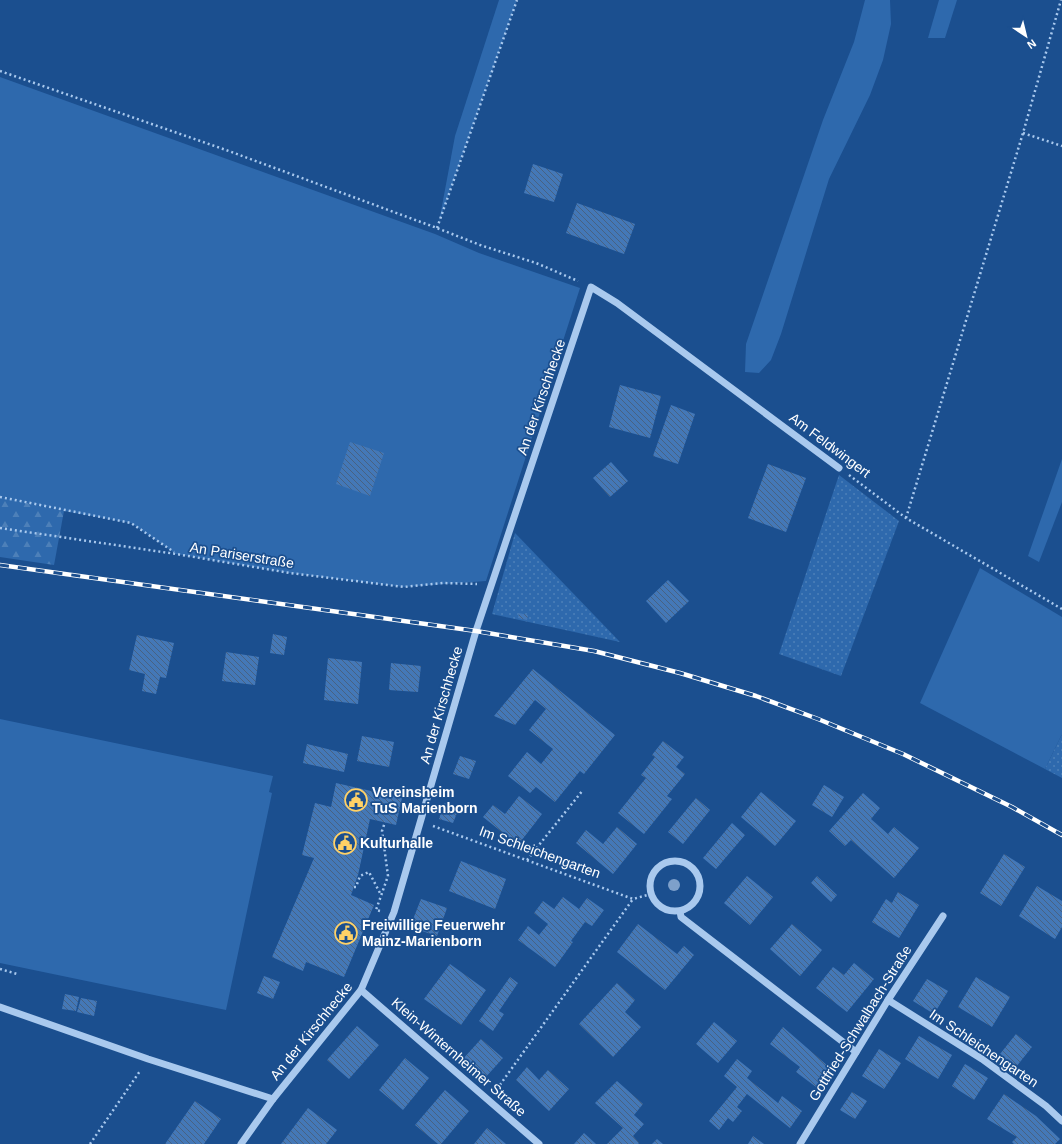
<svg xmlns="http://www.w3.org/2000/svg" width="1062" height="1144" viewBox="0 0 1062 1144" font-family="Arial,sans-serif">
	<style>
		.green { fill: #2e69ad }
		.forest { fill: url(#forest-firs) }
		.garden { fill: url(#garden-dots) }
		.building { fill: url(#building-back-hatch) }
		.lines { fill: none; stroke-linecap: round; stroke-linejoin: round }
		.path { stroke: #a9c9ee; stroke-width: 2.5; stroke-dasharray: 2 3; stroke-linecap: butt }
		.minor { stroke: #a9c9ee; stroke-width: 7 }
		.rail-casing { stroke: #fff; stroke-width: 4.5 }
		.rail { stroke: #1b4f8f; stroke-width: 3; stroke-dasharray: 9; stroke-linecap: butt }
		.tree { fill: #7ea0ca }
		.labels { text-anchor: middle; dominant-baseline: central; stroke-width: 3.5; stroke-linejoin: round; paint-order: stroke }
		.street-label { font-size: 14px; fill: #fff; stroke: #1b4f8f }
		.poi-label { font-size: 14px; font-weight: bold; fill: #fff; stroke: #1b4f8f; text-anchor: start }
	</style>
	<defs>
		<pattern id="forest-firs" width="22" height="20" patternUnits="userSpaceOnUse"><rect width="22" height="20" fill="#2e69ad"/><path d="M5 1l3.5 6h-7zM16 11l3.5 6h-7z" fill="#4d80b9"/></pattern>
		<pattern id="garden-dots" width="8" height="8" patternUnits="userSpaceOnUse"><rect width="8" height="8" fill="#2e69ad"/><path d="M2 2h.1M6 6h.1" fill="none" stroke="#4d80b9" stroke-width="1.8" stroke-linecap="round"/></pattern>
		<pattern id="building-back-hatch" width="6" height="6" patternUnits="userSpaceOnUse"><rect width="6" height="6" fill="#4478b7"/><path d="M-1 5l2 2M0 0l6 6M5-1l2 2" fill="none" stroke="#486282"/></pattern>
	</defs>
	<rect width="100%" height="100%" fill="#1b4f8f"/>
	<!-- green -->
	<g class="green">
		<path d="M499,0H517L439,222L455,136Z"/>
		<path d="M865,0H890L891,24L883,60L870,95L829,179L781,334L771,360L759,373L745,372L746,344L823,120L854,42Z"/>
		<path d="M939,0H957L945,38H928Z"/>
		<path d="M0,77L435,234L479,253L580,288L486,581L404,587L290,573L176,554L131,523L64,511L0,497Z"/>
		<path d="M1062,459V502L1039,562L1028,556Z"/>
		<path d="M980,568L1062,617V734L1045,769L920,703Z"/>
		<path d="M0,719L273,776L269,792L272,793L226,1010L0,963Z"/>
	</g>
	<!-- forest -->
	<path class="forest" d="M0,497L64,511L54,565L0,557Z"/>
	<!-- garden -->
	<g class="garden">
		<path d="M839,475L899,521L841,676L779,654Z"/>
		<path d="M515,533L620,642L492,614Z"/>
		<path d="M1062,734V778L1045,769Z"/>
	</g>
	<!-- building -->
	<g class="building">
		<path d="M533,164L563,174L554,202L524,193Z"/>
		<path d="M577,203L635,224L624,254L566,233Z"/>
		<path d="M620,385L661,396L650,438L609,427Z"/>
		<path d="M671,405L695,414L678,464L653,456Z"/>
		<path d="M350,442L384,453L370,496L336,484Z"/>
		<path d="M611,462L628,481L610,497L593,478Z"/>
		<path d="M768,464L806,478L786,532L748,518Z"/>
		<path d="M668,580L689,601L666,623L646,601Z"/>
		<path d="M519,613L528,615L527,620L518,618Z"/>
		<path d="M273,634L287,637L284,655L270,653Z"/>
		<path d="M137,635L174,643L166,678L160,677L156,694L142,691L145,674L129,670Z"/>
		<path d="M226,652L259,657L255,685L222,681Z"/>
		<path d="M328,658L362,662L358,704L324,700Z"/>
		<path d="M391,663L421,666L418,692L389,690Z"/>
		<path d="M533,669L615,735L584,774L580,771L555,802L536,787L530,793L508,776L527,752L541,764L553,749L529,730L546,709L535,700L515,725L494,716Z"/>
		<path d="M362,736L394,742L389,767L357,761Z"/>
		<path d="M663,741L684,757L676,767L685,774L667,796L672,799L644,834L618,813L646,778L641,775L655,757L652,755Z"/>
		<path d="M307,744L348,754L344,772L303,763Z"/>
		<path d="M460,756L476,761L469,779L453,774Z"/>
		<path d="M336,783L402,798L396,825L370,819L358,875L351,895L374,905L344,977L306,962L303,971L272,957L314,858L302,855L315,803L331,807Z"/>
		<path d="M824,785L844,797L832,817L812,805Z"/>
		<path d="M761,792L796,821L775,846L741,817Z"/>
		<path d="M863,793L880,808L871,819L888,834L894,827L919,848L894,878L851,840L845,846L829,831Z"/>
		<path d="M519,796L542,814L518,845L483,817L493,805L505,814Z"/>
		<path d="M696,798L710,810L683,844L668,832Z"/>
		<path d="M444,803L459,808L453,823L439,819Z"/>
		<path d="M732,823L745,835L716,869L703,858Z"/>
		<path d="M617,827L637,844L613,874L576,843L586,830L603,844Z"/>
		<path d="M1004,854L1025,867L1001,906L980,893Z"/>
		<path d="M461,861L506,879L495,909L449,891Z"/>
		<path d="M747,876L773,897L750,925L724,903Z"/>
		<path d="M817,876L837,895L831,902L811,883Z"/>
		<path d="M1037,886L1062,901V927L1055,939L1019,916Z"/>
		<path d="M898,892L919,905L899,938L872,922L886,899L892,903Z"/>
		<path d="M563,897L579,909L587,898L604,910L592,926L585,922L571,941L573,942L555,967L518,940L528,926L539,935L548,924L534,913L543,901L554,909Z"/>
		<path d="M421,899L447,908L437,936L410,927Z"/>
		<path d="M638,924L677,954L684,946L694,955L665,990L617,952Z"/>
		<path d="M792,924L822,950L800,976L770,949Z"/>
		<path d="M854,963L874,979L847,1012L816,988L833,967L844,975Z"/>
		<path d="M450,964L486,990L461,1025L424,999Z"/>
		<path d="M264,976L280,982L273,999L257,993Z"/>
		<path d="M510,977L518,983L499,1011L504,1014L493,1031L479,1021Z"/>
		<path d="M976,977L1010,997L992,1027L958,1007Z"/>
		<path d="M927,979L948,991L934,1014L913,1001Z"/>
		<path d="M617,983L635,1000L625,1012L641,1027L613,1057L579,1024Z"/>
		<path d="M65,994L79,997L76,1011L62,1009Z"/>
		<path d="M81,998L97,1001L94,1016L77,1012Z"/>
		<path d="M714,1022L737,1041L718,1063L696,1044Z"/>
		<path d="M357,1026L379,1045L349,1079L327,1060Z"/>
		<path d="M783,1027L829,1067L816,1087L796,1072L800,1067L770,1044Z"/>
		<path d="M1016,1034L1032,1047L1016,1067L1000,1054Z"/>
		<path d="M919,1036L952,1055L938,1079L905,1059Z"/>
		<path d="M481,1039L503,1058L484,1079L462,1060Z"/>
		<path d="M879,1049L901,1063L884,1089L862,1076Z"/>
		<path d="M405,1058L429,1078L403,1110L379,1090Z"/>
		<path d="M737,1059L752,1071L747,1078L778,1103L782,1096L802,1111L790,1128L747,1094L737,1107L742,1111L733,1122L728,1118L719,1130L709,1121L737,1087L724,1076Z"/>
		<path d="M965,1064L988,1078L974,1100L952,1086Z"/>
		<path d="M527,1067L539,1080L548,1070L569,1089L549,1111L516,1080Z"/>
		<path d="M617,1081L643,1104L634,1115L644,1124L633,1136L639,1143L638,1144H607L623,1128L595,1103Z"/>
		<path d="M445,1090L469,1111L441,1144H438L415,1125Z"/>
		<path d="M852,1092L867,1101L855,1119L840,1110Z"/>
		<path d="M1004,1094L1036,1116L1060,1139L1055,1144H1014L1012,1142L1017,1137L987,1119Z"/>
		<path d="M195,1101L221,1119L206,1141L204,1144H165Z"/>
		<path d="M308,1108L337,1130L326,1144H281Z"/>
		<path d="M487,1128L506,1144H474Z"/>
		<path d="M584,1133L596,1144H574Z"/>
		<path d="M753,1136L764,1144H748Z"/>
		<path d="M657,1139L663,1144H652Z"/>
	</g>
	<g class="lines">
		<!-- path -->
		<g class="path">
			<path d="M0,71L226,150L437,228L480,245L536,263L578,281"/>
			<path d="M1023,133L1062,146"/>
			<path d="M437,228L517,0"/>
			<path d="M849,475L906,518L1062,609"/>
			<path d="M0,497L131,523L174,552"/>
			<path d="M906,518L1023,133L1061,0"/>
			<path d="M0,528L176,554L290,573L404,587L443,583L477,584"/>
			<path d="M433,826L633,899L651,894"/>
			<path d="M527,860L583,790"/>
			<path d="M354,887H356L360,876L369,872L381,895"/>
			<path d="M380,911L376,910L388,876L382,831L385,822"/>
			<path d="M0,969L17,974"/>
			<path d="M497,1089L633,899"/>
			<path d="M90,1144L140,1071"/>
		</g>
		<!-- minor -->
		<g class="minor">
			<circle cx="675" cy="886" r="25"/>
			<path d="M680,911L681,917L856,1052"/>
			<path d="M361,990L539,1144"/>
			<path d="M888,1000L982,1059L1046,1106L1062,1121"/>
			<path d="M0,1007L148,1059L273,1099"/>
			<path d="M241,1144L273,1099L361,990L394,912L476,631L591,287L617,303L839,468"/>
			<path d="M800,1144L888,1000L943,916"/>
		</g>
		<!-- rail casing -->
		<g class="rail-casing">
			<path id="rail" d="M0,565L476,631L594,651L680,673L756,696L818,719L903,754L1012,807L1062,835"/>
		</g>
		<!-- rail -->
		<use href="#rail" class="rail"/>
	</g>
	<!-- trees -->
	<circle class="tree" cx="674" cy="885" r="6"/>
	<!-- icons -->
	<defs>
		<g id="civic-ring" transform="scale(1.15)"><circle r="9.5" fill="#1b4f8f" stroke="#ffd166" stroke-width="1.5"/><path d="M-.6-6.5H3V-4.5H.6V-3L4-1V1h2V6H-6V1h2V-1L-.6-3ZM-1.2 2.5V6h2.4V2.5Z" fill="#ffd166"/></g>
	</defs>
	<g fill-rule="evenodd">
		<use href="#civic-ring" x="356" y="800"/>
		<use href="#civic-ring" x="345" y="843"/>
		<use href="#civic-ring" x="346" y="933"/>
	</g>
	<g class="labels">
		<!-- street labels -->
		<g class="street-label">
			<text transform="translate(541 397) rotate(-71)">An der Kirschhecke</text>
			<text transform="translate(830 445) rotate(37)">Am Feldwingert</text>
			<text transform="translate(242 555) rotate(9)">An Pariserstraße</text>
			<text transform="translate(441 705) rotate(-74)">An der Kirschhecke</text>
			<text transform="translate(540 852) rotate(20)">Im Schleichengarten</text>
			<text transform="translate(860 1023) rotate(-58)">Gottfried-Schwalbach-Straße</text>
			<text transform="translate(311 1031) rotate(-51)">An der Kirschhecke</text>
			<text transform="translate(984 1048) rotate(34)">Im Schleichengarten</text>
			<text transform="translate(459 1057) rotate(41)">Klein-Winternheimer Straße</text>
		</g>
		<!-- poi labels -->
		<g class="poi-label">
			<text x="372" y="792">Vereinsheim<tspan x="372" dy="16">TuS Marienborn</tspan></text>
			<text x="360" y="843">Kulturhalle</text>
			<text x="362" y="925">Freiwillige Feuerwehr<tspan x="362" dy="16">Mainz-Marienborn</tspan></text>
		</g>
	</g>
	<!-- north arrow -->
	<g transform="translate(1026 36) rotate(145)" stroke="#1b4f8f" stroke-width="3" paint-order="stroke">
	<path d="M0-3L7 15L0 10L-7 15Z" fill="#ffffff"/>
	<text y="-6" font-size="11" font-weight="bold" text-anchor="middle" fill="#ffffff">N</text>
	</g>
</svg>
